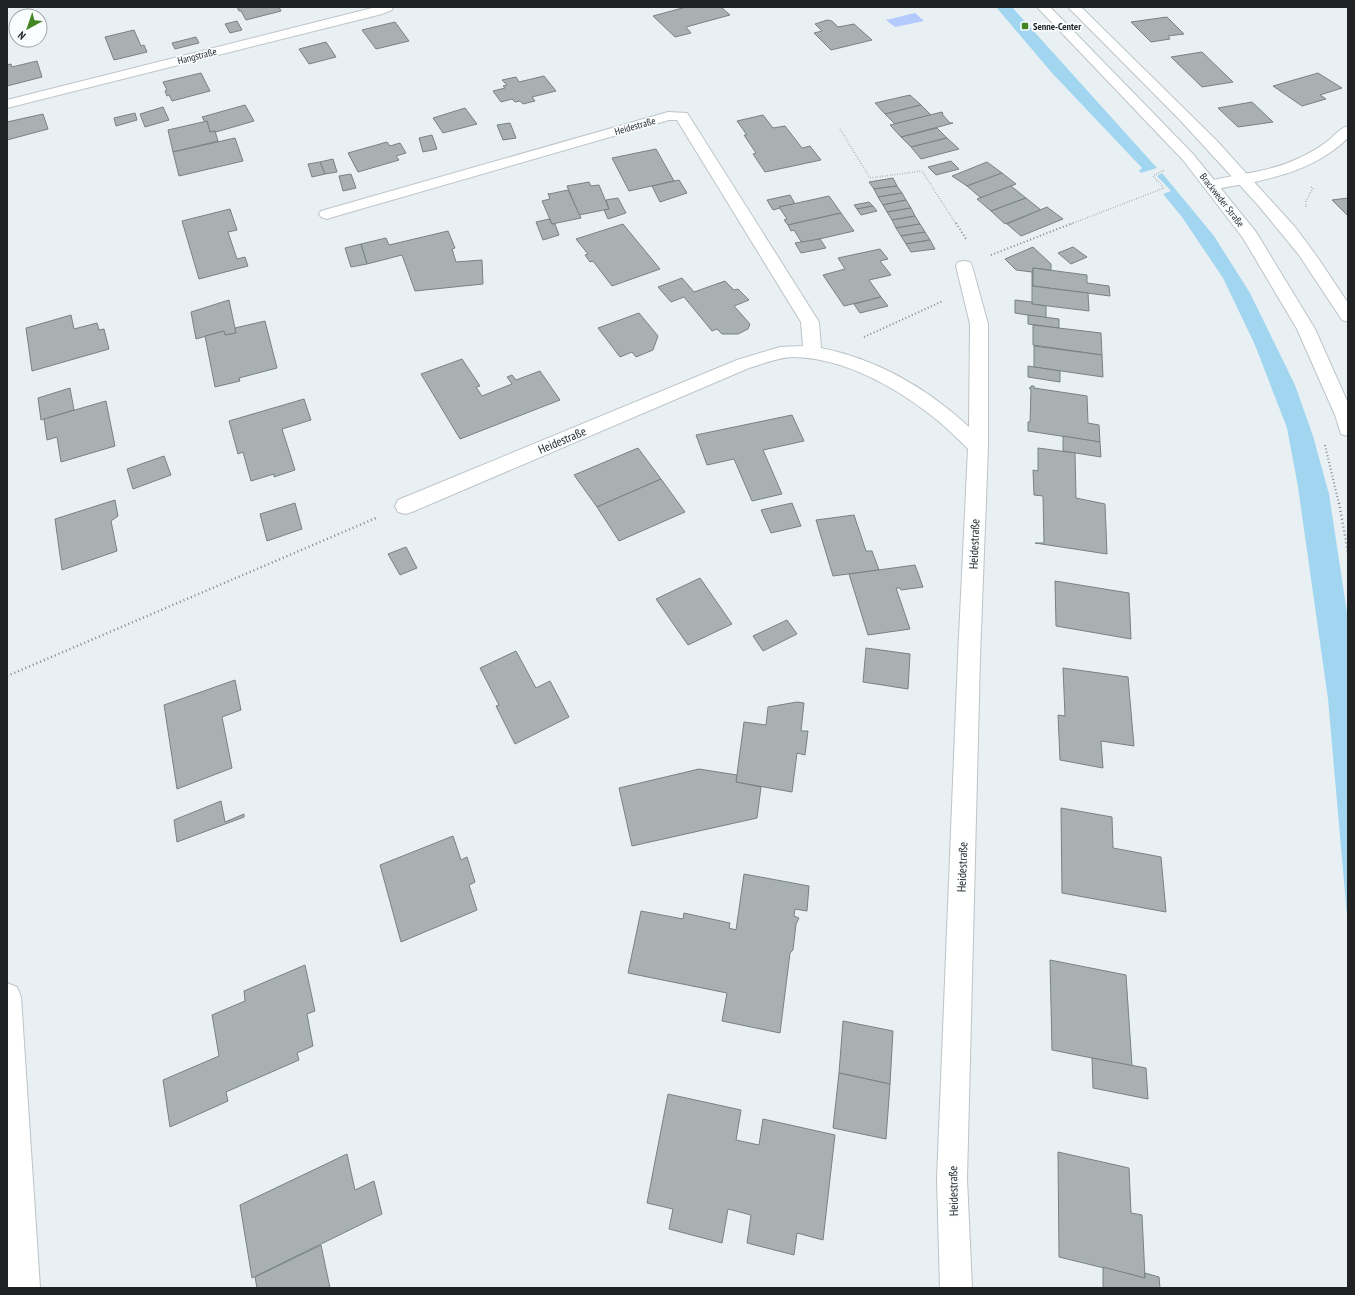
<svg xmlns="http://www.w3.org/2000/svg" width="1355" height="1295" viewBox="0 0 1355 1295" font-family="'PT Sans Narrow',sans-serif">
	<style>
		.green { fill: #a2d6f0 }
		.water { fill: #b4c9fe }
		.building { fill: #a8b0b2; stroke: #798183 }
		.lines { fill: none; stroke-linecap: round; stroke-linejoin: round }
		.minor-casing { stroke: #bdc4c8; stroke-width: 2 }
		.major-casing { stroke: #bdc4c8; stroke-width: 2 }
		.path-far2 { stroke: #818689; stroke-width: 1.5; stroke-dasharray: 0.5 2; stroke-linecap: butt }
		.path-far1 { stroke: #818689; stroke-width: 2; stroke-dasharray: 1 2.5; stroke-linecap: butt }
		.path { stroke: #818689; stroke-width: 2.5; stroke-dasharray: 1 3; stroke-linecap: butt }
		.minor { fill: #fff; fill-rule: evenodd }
		.major { fill: #fff; fill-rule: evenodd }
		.poi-dot { fill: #438425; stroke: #fafdfe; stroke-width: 1.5 }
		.labels { text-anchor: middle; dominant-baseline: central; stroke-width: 3.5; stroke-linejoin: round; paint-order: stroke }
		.far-poi-label { font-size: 10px; font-weight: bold; fill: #1f2123; stroke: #fafdfe; text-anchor: start }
		.far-street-label { font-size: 10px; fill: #1f2123; stroke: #fafdfe }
		.street-label { font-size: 12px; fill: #1f2123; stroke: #fafdfe }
	</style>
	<rect width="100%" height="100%" fill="#e9f0f4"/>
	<!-- green -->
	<g class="green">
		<path d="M996,7H1012L1157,168L1141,173L1139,171L1142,168L1052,73Z"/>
		<path d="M1162,173L1214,236L1250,293L1295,385L1313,436L1329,494L1348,619V927L1328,699L1298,487L1287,428L1255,345L1223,278L1182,217L1163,194L1171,191L1157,176Z"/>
	</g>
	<!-- water -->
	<path class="water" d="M915,13L924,21L895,27L886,20Z"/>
	<!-- building -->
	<g class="building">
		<path d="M237,7H279L281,11L246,20L241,11H239Z"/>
		<path d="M686,7H721L730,15L686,27L691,33L675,37L653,16Z"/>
		<path d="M1167,17L1184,34L1168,36L1170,39L1151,42L1131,22Z"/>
		<path d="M827,20L832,21L838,27L854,24L872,40L831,50L814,33L822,31L815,24Z"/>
		<path d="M237,21L242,30L230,33L225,24Z"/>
		<path d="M395,22L409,41L376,49L362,30Z"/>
		<path d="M134,30L141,46L144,45L147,52L114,60L105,37Z"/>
		<path d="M196,37L199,43L175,49L172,43Z"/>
		<path d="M326,42L336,57L309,64L299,49Z"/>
		<path d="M1202,52L1233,82L1202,87L1171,57Z"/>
		<path d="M37,61L42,77L7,86V65L11,64L12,67Z"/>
		<path d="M201,73L210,91L172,101L169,95L167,96L165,91L167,90L163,82Z"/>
		<path d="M1318,73L1342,88L1320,95L1326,99L1302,106L1273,86Z"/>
		<path d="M544,76L556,91L532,97L535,101L523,104L520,101L515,102L512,99L501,102L493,91L505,88L503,86L507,85L502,80L516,77L519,82Z"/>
		<path d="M910,95L921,105L885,114L875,103Z"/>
		<path d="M1252,102L1273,122L1238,127L1218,108Z"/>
		<path d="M245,105L254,121L216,132L215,131L210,132L207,121L205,122L202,117Z"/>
		<path d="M921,105L931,115L895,124L885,114Z"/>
		<path d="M163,107L169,120L145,127L140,114Z"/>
		<path d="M465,108L477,124L443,133L433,118Z"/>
		<path d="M942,112L943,114H942L950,123H953L901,137L890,125Z"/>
		<path d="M135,113L137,120L116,126L114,118Z"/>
		<path d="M43,114L48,129L7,140V122Z"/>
		<path d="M763,115L773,128L785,126L802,148L810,146L821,160L765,172L753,154L756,153L744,135H747L737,121Z"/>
		<path d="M207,121L210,132L215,131L218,141L173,152L168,130Z"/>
		<path d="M510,123L516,138L503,140L497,125Z"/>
		<path d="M937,128L947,138L911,147L901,137Z"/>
		<path d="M432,135L437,149L423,152L419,138Z"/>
		<path d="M235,138L243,161L179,176L173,152Z"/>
		<path d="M947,138L959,149L921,159L911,147Z"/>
		<path d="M387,142L390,146L400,143L406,153L396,156L399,160L358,172L348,153Z"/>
		<path d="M656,149L674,181L629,191L612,158Z"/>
		<path d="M333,159L337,172L325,174L320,162Z"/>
		<path d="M951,161L959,169L936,175L928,167Z"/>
		<path d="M320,162L325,174L312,177L308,164Z"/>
		<path d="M987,162L1002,173L967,186L952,176Z"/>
		<path d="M1002,173L1016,184L981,198L967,186Z"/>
		<path d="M351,174L356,188L343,191L339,176Z"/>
		<path d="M893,178L897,186L874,189L869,182Z"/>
		<path d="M679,180L687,193L660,202L652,186Z"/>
		<path d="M589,182L591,186L599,185L609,209L579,215L567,186Z"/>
		<path d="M897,186L902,193L878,197L874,189Z"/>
		<path d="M1011,186L1026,198L991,211L977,199Z"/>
		<path d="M568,190L581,218L552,224L542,201L550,199L548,193L549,194Z"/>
		<path d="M902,193L906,200L883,205L878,197Z"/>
		<path d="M790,195L795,204L779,207L780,208L773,210L767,200Z"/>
		<path d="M829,196L841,213L788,225L784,220L787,219L779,207Z"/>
		<path d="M618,198L626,213L608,219L604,210L609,209L606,200Z"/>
		<path d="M1026,198L1041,210L1005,224L991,211Z"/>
		<path d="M1348,198V216L1332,200Z"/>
		<path d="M906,200L911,208L887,212L883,205Z"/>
		<path d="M869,202L873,206L857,209L854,205Z"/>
		<path d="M873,206L877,211L861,215L857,209Z"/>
		<path d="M1047,207L1063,219L1021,236L1007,224Z"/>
		<path d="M911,208L915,216L892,220L887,212Z"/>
		<path d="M230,209L237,230L228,232L237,259L245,257L248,266L199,279L182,221Z"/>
		<path d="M841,213L854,231L802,243L794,230L791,231L788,225Z"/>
		<path d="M915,216L920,224L896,228L892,220Z"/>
		<path d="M549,219L552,224H555L559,235L543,240L536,222Z"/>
		<path d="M623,224L660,269L612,286L593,261L590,262L585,255L588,254L576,239Z"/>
		<path d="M920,224L925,232L901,236L896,228Z"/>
		<path d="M448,231L455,248L452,249L456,262L482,260L483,284L415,291L402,255L367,264L361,244L386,238L389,245Z"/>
		<path d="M925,232L930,240L906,244L901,236Z"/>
		<path d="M820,239L826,248L801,253L795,243Z"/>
		<path d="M930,240L935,249L911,252L906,244Z"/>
		<path d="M361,244L367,264L351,267L345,248Z"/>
		<path d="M1033,247L1051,264V270L1033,268V286H1032V272L1016,270L1005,259Z"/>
		<path d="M1073,247L1087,257L1071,264L1058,253Z"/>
		<path d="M880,249L888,259L880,261L891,275L869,280L881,297L844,306L823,275L845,269L838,258Z"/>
		<path d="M1033,268L1087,275V283L1109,286L1110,296L1033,286Z"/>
		<path d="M682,278L694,292L725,281L734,290L738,289L749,300L734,306L750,324L748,329L738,334H722L717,329L712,331L684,297L671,302L658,287Z"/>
		<path d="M1032,286L1088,293L1089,311L1032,304Z"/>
		<path d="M881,297L888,306L860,313L854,304Z"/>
		<path d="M229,300L236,333L225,335L224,331L196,339L191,312Z"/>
		<path d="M1015,300L1032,302V304L1046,306V318L1015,313Z"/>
		<path d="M639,313L658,336L653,350L636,357L632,352L620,357L598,328Z"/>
		<path d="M71,315L74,329L97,323L99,330L104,329L109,349L32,371L26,328Z"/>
		<path d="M1028,315L1059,319V328L1028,324Z"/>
		<path d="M265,321L277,368L239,378L240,381L215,387L205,336L224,331L225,335L236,333L235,328Z"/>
		<path d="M1033,325L1101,333L1102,355L1033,345Z"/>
		<path d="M1034,346L1102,355L1103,377L1034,367Z"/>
		<path d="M462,359L480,386L476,387L482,396L512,384L507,377L512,375L516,380L540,371L560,400L460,439L421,374Z"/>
		<path d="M1028,366L1060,371V382L1028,377Z"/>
		<path d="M1031,386H1034V388L1087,396L1088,423L1099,425L1100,442L1028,431V422H1030L1031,390L1029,388H1031Z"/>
		<path d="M70,388L74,410L41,420L38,398Z"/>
		<path d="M304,399L311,420L282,429L295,470L274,477V474L251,481L243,452L238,454L229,421Z"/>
		<path d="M106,401L115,446L61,462L57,437L47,440L44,419Z"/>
		<path d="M792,415L804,441L763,450L782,494L752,501L734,459L707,465L696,435Z"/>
		<path d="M1063,436L1100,442L1101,457L1063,451Z"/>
		<path d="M638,448L661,479L597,507L574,475Z"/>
		<path d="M1038,448L1075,453L1076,498L1105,504L1107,554L1035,543H1044L1043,496L1034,495L1033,470L1038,471Z"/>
		<path d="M164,456L171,475L133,489L127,469Z"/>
		<path d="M661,479L685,512L619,541L597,507Z"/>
		<path d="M115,500L118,516L111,521L117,551L62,570L55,519Z"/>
		<path d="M295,503L302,529L267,541L260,514Z"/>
		<path d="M792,503L801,526L771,533L761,510Z"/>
		<path d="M854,515L866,551H872L879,570L833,576L816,520Z"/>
		<path d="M406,547L417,568L400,575L388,554Z"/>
		<path d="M915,565L923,587L901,590L900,588H896L910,629L868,635L849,574Z"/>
		<path d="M700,578L732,624L688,645L656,599Z"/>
		<path d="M1055,581L1129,593L1131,639L1056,626Z"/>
		<path d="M787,620L797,634L763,651L753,636Z"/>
		<path d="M866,648L910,654L908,689L863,682Z"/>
		<path d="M516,651L536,688L550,681L569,717L515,744L496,706L499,705L480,668Z"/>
		<path d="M1063,668L1128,677L1134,746L1101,741L1103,768L1060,760L1058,715L1065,716Z"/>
		<path d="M235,680L241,710L222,717L232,768L177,789L164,705Z"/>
		<path d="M797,702L804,703L801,731H808L805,755L797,753L792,792L736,782L744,722L766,725L768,707Z"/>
		<path d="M699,769L737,775L736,782L761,787L757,818L632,846L619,788Z"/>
		<path d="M221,801L225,822L244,814V817L177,842L174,820Z"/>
		<path d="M1061,808L1112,817L1113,848L1161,857L1166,912L1062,893Z"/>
		<path d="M453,836L461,860L467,857L475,882L469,885L477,910L401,942L380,865Z"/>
		<path d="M744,874L809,886L807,911L795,909L794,916L799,918L796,924L793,950L790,953L780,1033L722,1021L727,993L628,973L641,911L683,919L684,913L730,923L729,928L736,930Z"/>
		<path d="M1050,960L1126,975L1132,1066L1052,1050Z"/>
		<path d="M305,965L315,1011L307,1014L313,1046L297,1053L299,1060L226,1092L228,1101L170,1127L163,1080L219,1056L212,1015L245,1001L244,991Z"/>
		<path d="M843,1021L893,1031L890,1084L839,1073Z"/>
		<path d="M1092,1058L1146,1068L1148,1099L1093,1088Z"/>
		<path d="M839,1073L890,1084L886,1139L833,1128Z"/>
		<path d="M668,1094L741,1110L736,1140L759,1145L763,1119L835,1135L823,1240L797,1233L794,1255L747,1243L751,1215L728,1209L722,1243L669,1229L673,1209L647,1203Z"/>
		<path d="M1058,1152L1129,1168L1131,1213L1142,1215L1145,1278L1059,1257Z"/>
		<path d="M347,1154L355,1190L374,1181L382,1214L252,1278L240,1205Z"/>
		<path d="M321,1245L330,1288H257L255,1277Z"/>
		<path d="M1103,1267L1145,1278V1273L1159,1277L1160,1288H1103Z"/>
	</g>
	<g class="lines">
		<!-- minor casing -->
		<g class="minor-casing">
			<g id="minor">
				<path d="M376,7H393L392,10L382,14L7,108V100Z"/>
				<path d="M668,112L687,113L689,116L819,322L821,348C876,359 927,388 969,427L970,324L956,266L958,262L964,261L970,262L972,266L988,324V447L980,657L967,1179L972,1288H940L937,1179L958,657L968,449C957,438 945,426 932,416C894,386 843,358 794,357C779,357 763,364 749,368L412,512L405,514L398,512L395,506L398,500L737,360L780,347L803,346L801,322L677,120H669L333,217L327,219L321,217L319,214L321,211Z"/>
				<path d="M1348,126V138C1311,174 1259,182 1210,190L1205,188L1202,185L1205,182C1236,174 1267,173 1297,159C1308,154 1319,148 1329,140C1335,135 1340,128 1348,126Z"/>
				<path d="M7,983L17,987L21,997L40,1288H8L7,1261Z"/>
			</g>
		</g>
		<!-- major casing -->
		<g class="major-casing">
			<g id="major">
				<path d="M1037,7H1050L1193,154L1256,232L1315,329L1348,403V436L1341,434L1335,415L1297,329L1243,238L1183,160Z"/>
				<path d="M1068,7H1081L1217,141L1295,227L1318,258L1348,303V322L1342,320L1299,255L1258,205L1179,119Z"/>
			</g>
		</g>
		<!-- path-far2 -->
		<g class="path-far2">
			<path d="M840,129L870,178L922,171L956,224"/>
			<path d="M1306,207V201L1313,188L1311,187"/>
			<path d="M1071,224L1164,188L1153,176L1164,170"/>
		</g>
		<!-- path-far1 -->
		<g class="path-far1">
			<path d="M956,223L966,239"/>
			<path d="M991,255L1073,223"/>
			<path d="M864,337L943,301"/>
			<path d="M1325,445L1339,504"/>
		</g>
		<!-- path -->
		<g class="path">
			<path d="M1339,503L1348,552"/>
			<path d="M7,676L376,518"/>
		</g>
		<!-- minor -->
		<use href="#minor" class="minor"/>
		<!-- major -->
		<use href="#major" class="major"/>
	</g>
	<!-- markers -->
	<rect class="poi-dot" x="1021" y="22" width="8" height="8" rx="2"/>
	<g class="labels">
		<!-- far-poi labels -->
		<g class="far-poi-label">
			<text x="1033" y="26">Senne-Center</text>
		</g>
		<!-- far-street labels -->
		<g class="far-street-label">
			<text transform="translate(197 56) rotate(-14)">Hangstraße</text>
			<text transform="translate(635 126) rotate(-16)">Heidestraße</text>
			<text transform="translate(1222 200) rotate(52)">Brackweder Straße</text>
		</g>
		<!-- street labels -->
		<g class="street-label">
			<text transform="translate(562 440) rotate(-23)">Heidestraße</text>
			<text transform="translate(974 544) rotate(-88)">Heidestraße</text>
			<text transform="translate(962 867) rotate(-88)">Heidestraße</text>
			<text transform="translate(953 1191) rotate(-91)">Heidestraße</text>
		</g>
	</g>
	<!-- border -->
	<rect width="1355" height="1295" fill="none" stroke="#1f2123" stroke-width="16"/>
	<!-- north arrow -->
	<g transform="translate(28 28) rotate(220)"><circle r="19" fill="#fafdfe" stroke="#a2a5a6"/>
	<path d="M0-3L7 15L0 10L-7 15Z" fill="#438425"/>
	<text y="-6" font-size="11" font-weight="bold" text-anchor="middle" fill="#1f2123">N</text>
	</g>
</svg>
